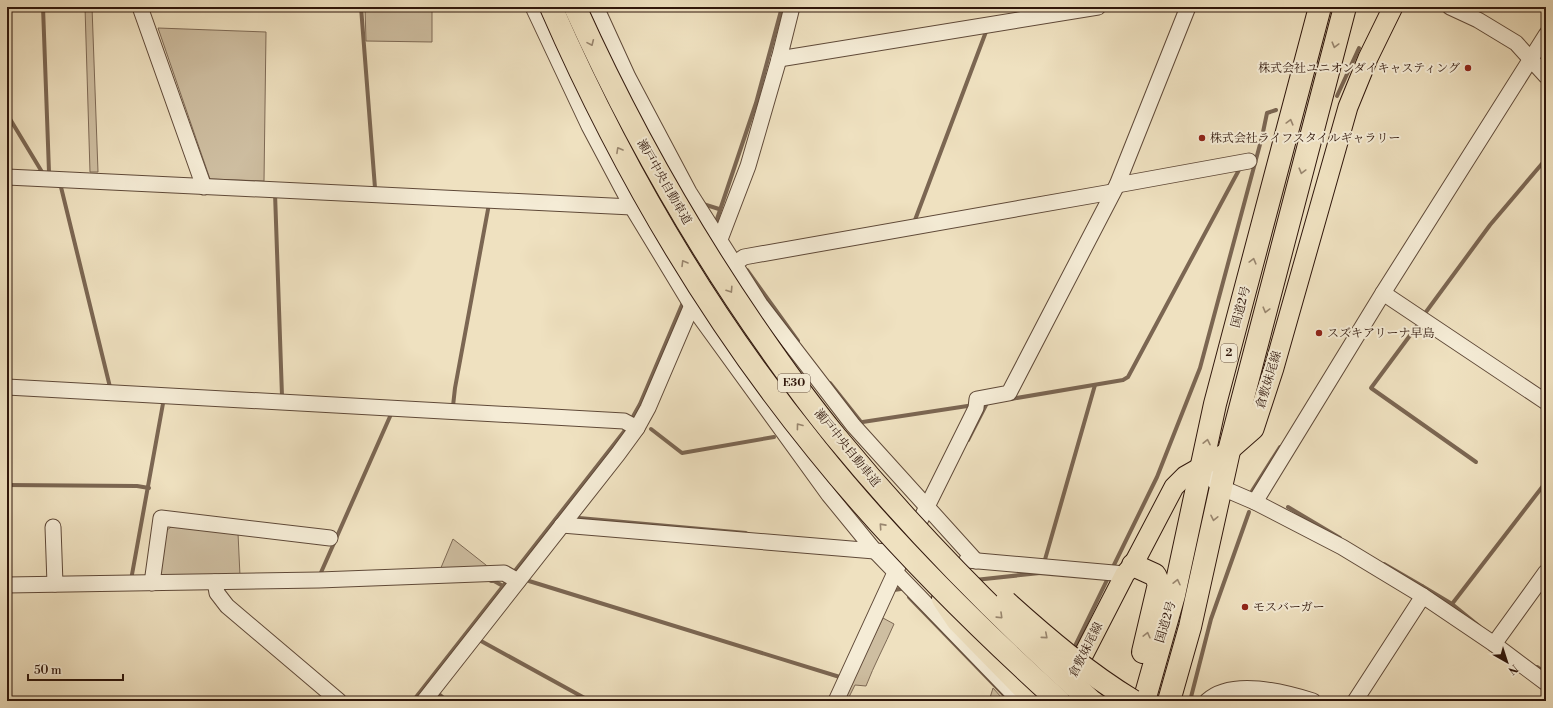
<svg xmlns="http://www.w3.org/2000/svg" width="1553" height="708" viewBox="0 0 1553 708" font-family="'Libre Bodoni','Noto Serif JP',serif">
	<style>
		.green { fill: #cebea1; stroke: #7e6a56 }
		.lines { fill: none; stroke-linecap: round; stroke-linejoin: round }
		.stream { stroke: #7b6652; stroke-width: 4 }
		.minor-casing { stroke: #5f4938; stroke-width: 17 }
		.major-casing { stroke: #2f160b; stroke-width: 21 }
		.highway-casing { stroke: #2f160b; stroke-width: 24 }
		.minor { stroke: #f5ecd6; stroke-width: 15 }
		.major { stroke: #efe1c0; stroke-width: 19 }
		.highway { stroke: #efe1c0; stroke-width: 22 }
		.highway-bridge-casing { stroke: #2f160b; stroke-width: 24; stroke-linecap: butt }
		.highway-bridge { stroke: #efe1c0; stroke-width: 22 }
		.oneway { stroke: #99866f }
		.poi-dot { fill: #8f2418; stroke: #f5ecd6; stroke-width: 1.5 }
		.labels { text-anchor: middle; dominant-baseline: central; stroke-width: 4; stroke-linejoin: round; paint-order: stroke }
		.shield { fill: #f5ecd6; stroke: #6a5648; stroke-width: 1 }
		.shield-label { font-size: 11px; font-weight: bold; fill: #2f160b }
		.poi-label { font-size: 12px; fill: #2f160b; stroke: #f5ecd6; text-anchor: start }
		.street-label { font-size: 12px; fill: #2f160b; stroke: #f5ecd6 }
	</style>
	<rect width="100%" height="100%" fill="#efe1c0"/>
	<filter id="stains"><feTurbulence type="fractalNoise" baseFrequency=".005" numOctaves="4"/><feColorMatrix values="0 0 0 0 .2 0 0 0 0 .09 0 0 0 0 .02 0 0 0 .5 -.17"/></filter>
	<radialGradient id="worn" r=".72"><stop offset=".6" stop-color="#630" stop-opacity="0"/><stop offset="1" stop-color="#630" stop-opacity=".3"/></radialGradient>
	<!-- green -->
	<g class="green">
		<path d="M85,7H92L98,172H90Z"/>
		<path d="M365,7H432V42L366,41Z"/>
		<path d="M158,28L266,32L264,181L210,179Z"/>
		<path d="M174,525L238,533L240,576L163,577L159,572L167,530Z"/>
		<path d="M453,539L491,569L440,570Z"/>
		<path d="M883,618L894,624C885,645 874,665 866,686L855,685L847,701L845,696Z"/>
		<path d="M993,688L1002,698L1001,701H989Z"/>
	</g>
	<g class="lines">
		<!-- stream -->
		<g class="stream">
			<path d="M43,7L49,172"/>
			<path d="M361,7L375,188"/>
			<path d="M1541,31L1546,23"/>
			<path d="M1337,96L1359,48"/>
			<path d="M7,114L42,172"/>
			<path d="M60,183L110,387"/>
			<path d="M275,193L282,396"/>
			<path d="M703,204L719,209"/>
			<path d="M915,220L987,29"/>
			<path d="M715,225L756,103L782,7"/>
			<path d="M747,270L798,341"/>
			<path d="M1423,316L1490,225L1546,159"/>
			<path d="M1420,322L1371,388L1476,462"/>
			<path d="M830,383L861,422"/>
			<path d="M1011,399L1123,380L1128,377L1240,168"/>
			<path d="M453,406L455,388L489,204"/>
			<path d="M856,423L974,405"/>
			<path d="M651,429L682,453L774,437"/>
			<path d="M968,440L987,403"/>
			<path d="M7,485L137,486L149,488"/>
			<path d="M1252,491L1280,447"/>
			<path d="M1288,507L1340,538"/>
			<path d="M579,518L746,533"/>
			<path d="M1044,563L1095,385"/>
			<path d="M1384,564L1422,586L1421,587"/>
			<path d="M1112,569L1157,477L1200,368L1262,137L1267,113L1276,110"/>
			<path d="M319,577L392,412"/>
			<path d="M131,580L164,398"/>
			<path d="M975,580L1040,573"/>
			<path d="M491,581H494L503,586"/>
			<path d="M529,581L843,678"/>
			<path d="M1422,586L1452,604L1546,482"/>
			<path d="M894,590L907,588"/>
			<path d="M909,597L1006,697"/>
			<path d="M1452,604L1479,626"/>
			<path d="M481,641L590,701"/>
			<path d="M1073,650L1107,580"/>
			<path d="M1537,667L1546,673"/>
			<path d="M440,695L447,701"/>
			<path d="M413,701L626,429L640,404L684,300"/>
			<path d="M1190,701L1211,619L1249,512"/>
		</g>
		<!-- minor casing -->
		<g class="minor-casing">
			<g id="minor">
				<path d="M140,7L204,187"/>
				<path d="M533,7L589,126L632,207L692,306L829,495L874,550L1020,701"/>
				<path d="M596,7L628,77L689,192L760,304L853,425L976,561"/>
				<path d="M1450,7L1478,20L1516,43L1546,76"/>
				<path d="M779,59L1098,7"/>
				<path d="M7,177L632,207"/>
				<path d="M1117,185L1249,161"/>
				<path d="M734,264L744,257L1112,192"/>
				<path d="M1383,293L1546,402"/>
				<path d="M7,387L624,421L637,428"/>
				<path d="M1201,468L1220,487L1255,502L1342,547L1423,596L1494,644L1546,683"/>
				<path d="M1255,502L1383,293L1546,35"/>
				<path d="M562,525L911,554"/>
				<path d="M53,527L55,584"/>
				<path d="M967,560L1125,574"/>
				<path d="M215,582L217,593L227,606L339,701"/>
				<path d="M152,583L161,518L330,538"/>
				<path d="M7,585L319,580L504,573L518,581"/>
				<path d="M1494,644L1546,572"/>
				<path d="M424,701L618,454L637,428L648,408L719,242L748,166L779,59L792,7"/>
				<path d="M836,701L904,553L976,408L977,399L1009,393L1117,185L1188,7"/>
				<path d="M1207,701C1232,678 1284,692 1313,701"/>
				<path d="M1355,701L1423,596"/>
			</g>
		</g>
		<!-- major casing -->
		<g class="major-casing">
			<path id="major" d="M1072,677L1125,574L1133,565L1174,487L1185,476L1229,451L1254,429L1274,368L1348,107L1368,58L1393,7"/>
		</g>
		<!-- highway casing -->
		<g class="highway-casing">
			<g id="highway">
				<path d="M1133,565L1155,575L1159,584L1143,652"/>
				<path d="M943,599L957,620L1036,701"/>
				<path d="M1144,701L1174,595L1215,404L1320,7"/>
				<path d="M1169,701L1190,627L1229,451L1345,7"/>
			</g>
		</g>
		<!-- minor -->
		<use href="#minor" class="minor"/>
		<!-- major -->
		<use href="#major" class="major"/>
		<!-- highway -->
		<use href="#highway" class="highway"/>
		<!-- highway-bridge casing -->
		<g class="highway-bridge-casing">
			<g id="highway-bridge">
				<path d="M551,7C620,165 708,316 817,450C890,541 973,623 1059,701"/>
				<path d="M575,7C630,129 693,240 770,349C791,379 813,409 836,437C915,533 999,618 1091,701"/>
				<path d="M1006,602C1046,638 1087,673 1133,701"/>
			</g>
		</g>
		<!-- highway-bridge -->
		<use href="#highway-bridge" class="highway-bridge"/>
	</g>
	<!-- one-way arrows -->
	<defs><path id="oneway-chevron" d="M-2-3.5L2.5 0L-2 3.5" fill="none" stroke-width="1.6" stroke-linecap="round" stroke-linejoin="round"/></defs>
	<g class="oneway">
		<use href="#oneway-chevron" transform="translate(591 43) rotate(66)"/>
		<use href="#oneway-chevron" transform="translate(1335 45) rotate(105)"/>
		<use href="#oneway-chevron" transform="translate(1290 122) rotate(-75)"/>
		<use href="#oneway-chevron" transform="translate(619 150) rotate(-119)"/>
		<use href="#oneway-chevron" transform="translate(1302 171) rotate(105)"/>
		<use href="#oneway-chevron" transform="translate(1253 261) rotate(-75)"/>
		<use href="#oneway-chevron" transform="translate(684 263) rotate(-121)"/>
		<use href="#oneway-chevron" transform="translate(730 290) rotate(57)"/>
		<use href="#oneway-chevron" transform="translate(1266 310) rotate(105)"/>
		<use href="#oneway-chevron" transform="translate(799 426) rotate(-127)"/>
		<use href="#oneway-chevron" transform="translate(1207 442) rotate(-78)"/>
		<use href="#oneway-chevron" transform="translate(1214 518) rotate(102)"/>
		<use href="#oneway-chevron" transform="translate(882 526) rotate(-132)"/>
		<use href="#oneway-chevron" transform="translate(1177 582) rotate(-77)"/>
		<use href="#oneway-chevron" transform="translate(1000 616) rotate(44)"/>
		<use href="#oneway-chevron" transform="translate(1147 635) rotate(-76)"/>
		<use href="#oneway-chevron" transform="translate(1045 636) rotate(41)"/>
	</g>
	<!-- markers -->
	<g class="poi-dot">
		<circle cx="1468" cy="68" r="4"/>
		<circle cx="1202" cy="138" r="4"/>
		<circle cx="1319" cy="333" r="4"/>
		<circle cx="1245" cy="607" r="4"/>
	</g>
	<g class="labels">
		<!-- shield labels -->
		<g class="shield">
			<rect x="1221" y="344" width="16" height="18" rx="3"/>
			<rect x="778" y="374" width="32" height="18" rx="3"/>
		</g>
		<g class="shield-label">
			<text x="1229" y="353">2</text>
			<text x="794" y="383">E30</text>
		</g>
		<!-- poi labels -->
		<g class="poi-label">
			<text x="1460" y="68" text-anchor="end">株式会社ユニオンダイキャスティング</text>
			<text x="1210" y="138">株式会社ライフスタイルギャラリー</text>
			<text x="1327" y="333">スズキアリーナ早島</text>
			<text x="1253" y="607">モスバーガー</text>
		</g>
		<!-- street labels -->
		<g class="street-label">
			<text transform="translate(664 182) rotate(60)">瀬戸中央自動車道</text>
			<text transform="translate(1241 307) rotate(-75)">国道2号</text>
			<text transform="translate(1269 380) rotate(-73)">倉敷妹尾線</text>
			<text transform="translate(847 448) rotate(51)">瀬戸中央自動車道</text>
			<text transform="translate(1166 622) rotate(-73)">国道2号</text>
			<text transform="translate(1086 650) rotate(-63)">倉敷妹尾線</text>
		</g>
	</g>
	<!-- margin -->
	<rect width="1553" height="708" fill="none" stroke="#efe1c0" stroke-width="24"/>
	<rect x="8" y="8" width="1537" height="692" fill="none" stroke="#2f160b" stroke-width="2"/>
	<rect x="12" y="12" width="1529" height="684" fill="none" stroke="#2f160b"/>
	<!-- north arrow -->
	<g transform="translate(1507 662) rotate(141)" stroke="#f5ecd6" stroke-width="3" paint-order="stroke">
	<path d="M0-3L7 15L0 10L-7 15Z" fill="#2f160b"/>
	<text y="-6" font-size="11" font-weight="bold" text-anchor="middle" fill="#2f160b">N</text>
	</g>
	<!-- scale -->
	<path d="M28 674v6h95v-6" fill="none" stroke="#2f160b" stroke-width="2"/>
	<text x="34" y="674" font-size="12" fill="#2f160b" stroke="#f5ecd6" stroke-width="3" paint-order="stroke">50 m</text>
	<rect width="100%" height="100%" filter="url(#stains)"/>
	<rect width="100%" height="100%" fill="url(#worn)"/>
</svg>
